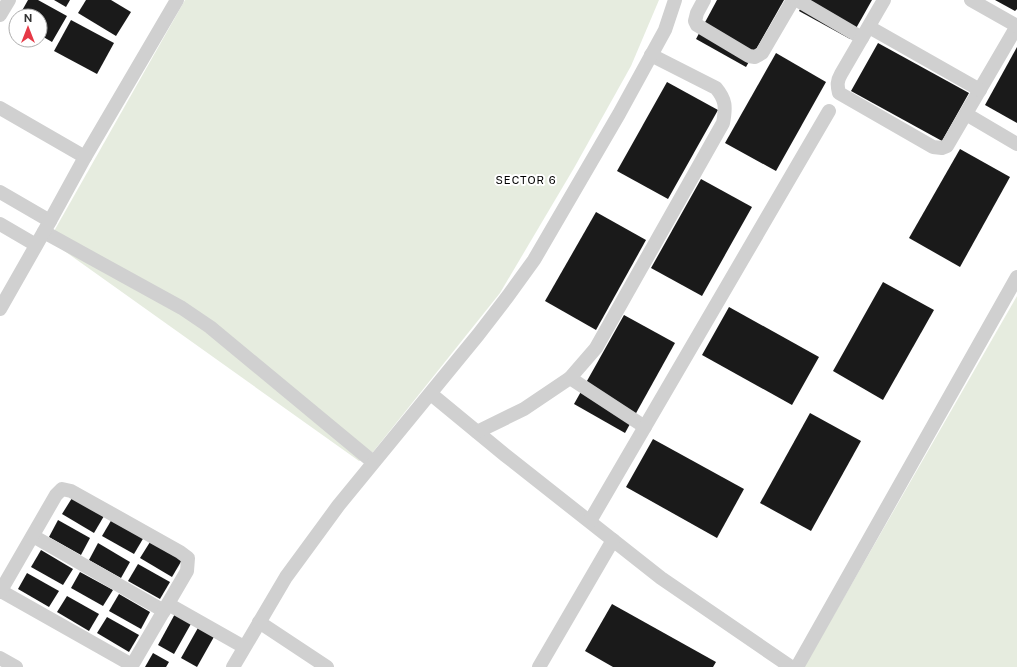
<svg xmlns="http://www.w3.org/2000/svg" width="1017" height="667" viewBox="0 0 1017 667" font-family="'Public Sans',sans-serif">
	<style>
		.green { fill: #e6ecdf }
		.building { fill: #1a1a1a }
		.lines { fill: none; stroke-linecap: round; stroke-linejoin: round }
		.minor { stroke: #d0d0d0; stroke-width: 14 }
		.labels { text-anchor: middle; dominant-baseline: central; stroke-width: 4; stroke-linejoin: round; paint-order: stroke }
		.neighbourhood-label { font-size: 11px; letter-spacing: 1px; fill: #000; stroke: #fff }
	</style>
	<rect width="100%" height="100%" fill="#fff"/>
	<!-- green -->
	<g class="green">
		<path d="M185,0H659L631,66L574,168L500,293L369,457L359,461L49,240Z"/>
		<path d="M1017,296V667H804Z"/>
	</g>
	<!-- building -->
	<g class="building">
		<path d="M28,0H38L67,16L52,42L40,35V16H19Z"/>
		<path d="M54,0H70L66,7Z"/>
		<path d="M86,0H111L131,12L116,36L78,13Z"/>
		<path d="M717,0H784L746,67L696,39Z"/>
		<path d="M805,0H872L850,39L799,11Z"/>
		<path d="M995,0H1017V9L1015,11Z"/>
		<path d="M71,20L114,43L97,74L54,51Z"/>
		<path d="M878,43L969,93L942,141L851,91Z"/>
		<path d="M1017,47V123L985,105Z"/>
		<path d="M776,53L826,82L776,171L725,143Z"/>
		<path d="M667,82L718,110L668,199L617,171Z"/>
		<path d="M960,149L1010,177L960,267L909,238Z"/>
		<path d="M701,179L752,207L702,296L651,268Z"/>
		<path d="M596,212L646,240L596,330L545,301Z"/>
		<path d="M883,282L934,310L883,400L833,371Z"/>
		<path d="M729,307L819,357L792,405L702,355Z"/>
		<path d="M624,315L675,343L625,433L574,404Z"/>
		<path d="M810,413L861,441L811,531L760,503Z"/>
		<path d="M653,439L744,489L717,538L626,487Z"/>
		<path d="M72,498L104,516L94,533L62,514Z"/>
		<path d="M112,519L144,537L134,554L102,536Z"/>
		<path d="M58,520L90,538L81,555L49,537Z"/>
		<path d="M150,542L182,560L172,577L140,558Z"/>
		<path d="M98,543L130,562L121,578L89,560Z"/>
		<path d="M41,550L73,569L63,585L31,567Z"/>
		<path d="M138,564L170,582L160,599L128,581Z"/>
		<path d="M80,572L113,590L103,606L71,588Z"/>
		<path d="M27,573L59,591L49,607L18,589Z"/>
		<path d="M119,594L150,612L141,629L109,611Z"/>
		<path d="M67,596L99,614L89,631L57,612Z"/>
		<path d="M612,604L716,662L713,667H613L585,651Z"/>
		<path d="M176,612L192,622L174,654L158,645Z"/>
		<path d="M107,617L139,635L129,652L97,633Z"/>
		<path d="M199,626L215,635L197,667L181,658Z"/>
		<path d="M153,653L169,662L166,667H145Z"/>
	</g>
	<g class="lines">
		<!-- minor -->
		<g class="minor">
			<path d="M704,0L697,13L695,21L697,25L749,56L755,57L762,53L793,0"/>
			<path d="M797,0L862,38"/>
			<path d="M884,0L841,74C837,81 837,85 839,93L933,147L942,148L947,146L1017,26"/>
			<path d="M971,0L1017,26"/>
			<path d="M0,15L9,0"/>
			<path d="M869,27L980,90"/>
			<path d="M0,108L85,157"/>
			<path d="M966,114L1017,144"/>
			<path d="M0,192L50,221"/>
			<path d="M0,224L36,245"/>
			<path d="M44,232L182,308L210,327L373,462"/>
			<path d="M0,309L50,221L85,157L177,0"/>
			<path d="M570,378L645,427"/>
			<path d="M431,394L505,455L661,578L791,667"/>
			<path d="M477,432L524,409L570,378L596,348L723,123C726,107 726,100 716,88L651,55"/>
			<path d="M590,521L829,111"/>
			<path d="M33,536L164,611"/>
			<path d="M1,591L132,665"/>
			<path d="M0,592L56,495L62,489L71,491L180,552L188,558L187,571L131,667"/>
			<path d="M168,604L244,647"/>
			<path d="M259,622L327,667"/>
			<path d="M0,658L16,667"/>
			<path d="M233,667L286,577L338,506L478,335L508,296L534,260L619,114L665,30L675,0"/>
			<path d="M539,667L613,540"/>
			<path d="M797,667L1017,277"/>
		</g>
	</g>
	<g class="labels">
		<!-- neighbourhood labels -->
		<g class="neighbourhood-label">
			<text x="526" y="180">SECTOR 6</text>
		</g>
	</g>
	<!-- north arrow -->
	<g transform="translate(28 28)"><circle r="19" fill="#ffffff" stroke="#adadad"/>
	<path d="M0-3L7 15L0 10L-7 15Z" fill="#e63946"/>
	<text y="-6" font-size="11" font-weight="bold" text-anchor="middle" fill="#333333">N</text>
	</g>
</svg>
